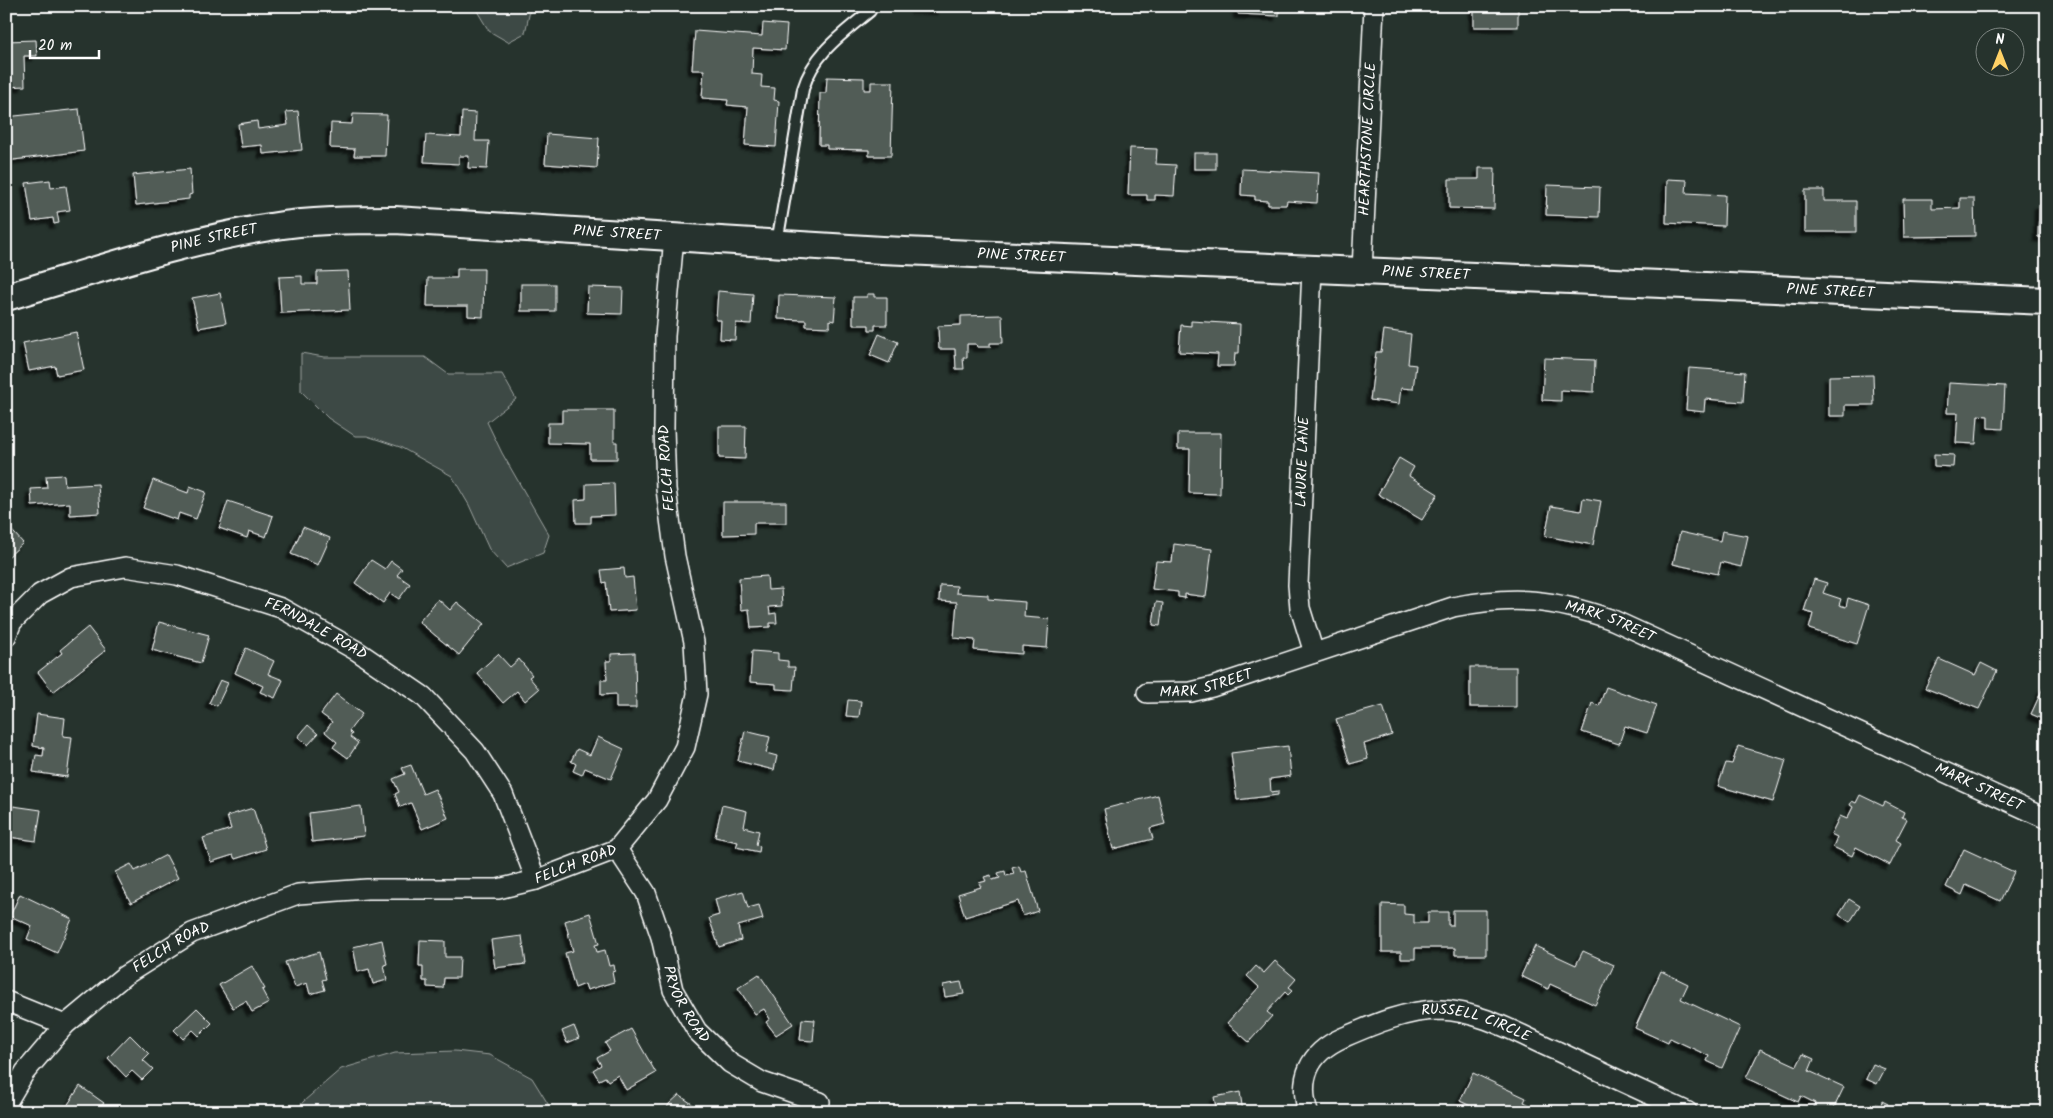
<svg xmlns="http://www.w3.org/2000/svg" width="2053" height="1118" viewBox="0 0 2053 1118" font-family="Kalam,sans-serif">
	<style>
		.green { fill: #3e4944; stroke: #9ea4a2 }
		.building { fill: #515c57; stroke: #fff; filter: url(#shadow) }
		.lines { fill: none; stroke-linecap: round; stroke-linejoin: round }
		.service-casing { stroke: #fff; stroke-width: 14 }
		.minor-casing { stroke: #fff; stroke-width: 22 }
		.secondary-casing { stroke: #fff; stroke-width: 30 }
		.service { stroke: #26332d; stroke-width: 10 }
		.minor { stroke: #26332d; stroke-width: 19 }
		.secondary { stroke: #26332d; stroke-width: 26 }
		.labels { text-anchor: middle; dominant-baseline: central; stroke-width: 4.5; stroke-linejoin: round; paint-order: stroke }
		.street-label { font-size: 15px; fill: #fff; stroke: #26332d }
	</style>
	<defs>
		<filter id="shadow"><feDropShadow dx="-4.5" dy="4.5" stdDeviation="1" flood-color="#0009"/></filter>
	</defs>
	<rect width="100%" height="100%" fill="#26332d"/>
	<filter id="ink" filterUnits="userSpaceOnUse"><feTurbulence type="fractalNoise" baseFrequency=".02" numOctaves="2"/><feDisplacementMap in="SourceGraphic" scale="10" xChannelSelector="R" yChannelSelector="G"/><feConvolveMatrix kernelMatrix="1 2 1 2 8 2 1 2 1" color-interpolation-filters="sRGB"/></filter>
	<g filter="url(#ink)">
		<!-- green -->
		<g class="green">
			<path d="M474,6H531L525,33L508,42L489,31Z"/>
			<path d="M301,353L324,357H425L448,374H502L516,399L487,422L502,453L549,535L543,553L506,568L489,549L469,505L452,476L400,447L367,436H355L328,418L301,391Z"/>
			<path d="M455,1051L490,1055L532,1078L553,1112H294L304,1101L341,1069L395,1053Z"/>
		</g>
		<!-- building -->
		<g class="building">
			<path d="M915,6H942V10L915,9Z"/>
			<path d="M1238,6H1279V16L1238,14Z"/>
			<rect x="1474" y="6" width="44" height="21"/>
			<path d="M763,23L787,25L785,50L753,48L752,74L762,75L761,87L775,88L774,100L779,101L776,147L745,145L748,107L727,105L728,100L702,98L704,70H692L695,31L762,36Z"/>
			<path d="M36,40L37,56H24L25,86L6,87V41Z"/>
			<path d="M827,77L864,78V90H871V82H893L891,156H869V150L827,149V145H819L820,93H826Z"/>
			<path d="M79,109L84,151L6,161V117Z"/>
			<path d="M298,111L302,150L263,154L262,145L241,147L238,124L257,121L258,129L288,125L286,112Z"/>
			<path d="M462,112L476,113L475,141H489L487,169L468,168L469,156H459V164L424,162L426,135L461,137Z"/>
			<path d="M353,114L387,115L385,156H354L355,149L330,148L331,123L352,124Z"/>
			<path d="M547,134L599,138L597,168L545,164Z"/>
			<path d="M1130,148L1157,149L1156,164L1176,165L1174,196L1155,195V200H1147V195H1128Z"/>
			<rect x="1194" y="153" width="22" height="16"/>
			<path d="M1479,168H1495L1494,209L1449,208V179H1479Z"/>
			<path d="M190,169L192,194L189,195V199L136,205L133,175Z"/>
			<path d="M1242,169L1319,173L1317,203L1287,201L1286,205H1268V201L1255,200V196L1241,195Z"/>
			<path d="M1667,179L1687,180L1686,193L1725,195L1724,226L1666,223Z"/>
			<path d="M50,180L51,188L66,186L70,210L57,212L59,223L54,224L53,218L32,221L26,183Z"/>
			<path d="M1547,185L1600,187L1599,217L1546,215Z"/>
			<path d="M1805,190H1824V201H1856V232H1805Z"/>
			<path d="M1960,198H1974L1975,236L1904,237L1903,199H1932V209L1960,208Z"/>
			<path d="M2039,204H2047V238L2038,237Z"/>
			<path d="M457,269H484L483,317L468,316V306H427L428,278H457Z"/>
			<path d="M348,271L350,310L281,313L279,277L302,276V284H317V272Z"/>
			<rect x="521" y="284" width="34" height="27"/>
			<path d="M588,287L623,288L622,314L587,313Z"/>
			<path d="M718,291L753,294L751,324L736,323L735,340L720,339L721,320H716Z"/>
			<path d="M220,293L226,323L199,328L192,298Z"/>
			<path d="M867,294H874V297H887V325H875V330H869V325H853V297H867Z"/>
			<path d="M779,295L836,297L834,321L830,320V327L806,326V320L778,319Z"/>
			<path d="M1002,315L1003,343H990V347H977L976,344H967V358H963L964,369H956L955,349H939L938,326L961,325V316Z"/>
			<path d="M1191,321L1240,324L1239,353H1235L1234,366H1217L1218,354L1179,352L1181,325L1191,326Z"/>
			<path d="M1384,330L1411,334L1408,364L1416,365L1413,389L1401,388L1399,404L1370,400L1376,352H1381Z"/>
			<path d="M76,332L84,370L57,375L55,366L29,371L23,343Z"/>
			<path d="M879,334L898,342L889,363L870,355Z"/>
			<path d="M1544,358L1595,360L1594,392L1561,390V401L1542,400Z"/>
			<path d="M1689,368L1745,372L1743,402L1705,399L1704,412L1686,410Z"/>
			<path d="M1873,375L1874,405H1845V416H1829V376Z"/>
			<path d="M1949,383L2005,386L2003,429L1988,428V416L1978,415L1976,444L1956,443L1958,413H1947Z"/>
			<path d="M562,410H614V442H617V459H590V444L548,443V423H562Z"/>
			<path d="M719,426H746L745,459L719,458Z"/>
			<path d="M1178,433H1221L1220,494L1189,493L1190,449H1178Z"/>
			<path d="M1934,454L1954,455L1953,467L1934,466Z"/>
			<path d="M1399,458L1414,467L1409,476L1438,494L1422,520L1378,494Z"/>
			<path d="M64,475L65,486L98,484L100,513L70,515V503L32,506L31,489L47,488L46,476Z"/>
			<path d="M153,480L188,493L190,486L206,492L196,519L179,513L177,520L143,508Z"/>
			<path d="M614,483L615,515L591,516V523H576L575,500L586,499V484Z"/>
			<path d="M1583,498L1601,501L1593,545L1545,536L1551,506L1581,511Z"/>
			<path d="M228,501L273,516L266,537L249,531L247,538L219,528Z"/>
			<path d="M723,502H786V523H754V534L723,535Z"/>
			<path d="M6,524L23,543L6,559Z"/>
			<path d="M303,527L330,538L318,565L291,554Z"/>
			<path d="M1722,531L1748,536L1741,567L1721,562L1718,574L1673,564L1680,532L1720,541Z"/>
			<path d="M1174,544L1212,549L1206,597L1185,594V598L1178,597V592L1152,589L1156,561L1172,562Z"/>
			<path d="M371,560L385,569L391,561L402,569L397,575L410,584L399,599L390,593L383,603L355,583Z"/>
			<path d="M624,568L625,578L633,577L636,610L609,612L606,582L603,583L601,570Z"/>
			<path d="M767,576L768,590L781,589L782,606L769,607L770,614L776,613L777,623H770V627L751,628L749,609L741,610L739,578Z"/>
			<path d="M1814,579L1827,583L1823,593L1841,599L1839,605L1846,607L1848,598L1869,605L1857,644L1809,629L1813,614L1804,611Z"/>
			<path d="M940,585L957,586L956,593L988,595V599L1025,602L1024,617L1049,619L1047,648L1022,646V654L974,650L975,640L954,638L957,602L939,601Z"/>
			<path d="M438,599L450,610L457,602L484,624L459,655L419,622Z"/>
			<path d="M1156,602L1163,603L1160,626L1153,625Z"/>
			<path d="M159,622L209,635L201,663L152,650Z"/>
			<path d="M88,627L106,650L53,692L38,672L62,653L60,650Z"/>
			<path d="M246,648L274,661L268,674L283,680L275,698L260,692L263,686L235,673Z"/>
			<path d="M752,651L778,653V660L788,661V667H795L793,690L776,689V684L750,682Z"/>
			<path d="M635,653L636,708H616V694L601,695V680H607L606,661H611V654Z"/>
			<path d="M498,654L510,667L519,659L532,675L529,677L539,689L525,701L517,691L503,703L477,673Z"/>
			<path d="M1939,659L1975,675L1981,663L1997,671L1979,709L1925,688Z"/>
			<rect x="1470" y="667" width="46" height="40"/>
			<path d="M220,680L228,683L217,706L209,703Z"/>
			<path d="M2044,686L2047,687V721L2031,714Z"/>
			<path d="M1606,687L1657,705L1647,733L1625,726L1619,744L1582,732L1592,703L1599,706Z"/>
			<path d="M336,694L362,714L349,731L352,734L350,737L358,743L348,758L333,747L337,742L325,732L332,722L321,714Z"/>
			<path d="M848,700L861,701L859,717L846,716Z"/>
			<path d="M1383,706L1392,735L1364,744L1368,759L1350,764L1336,719Z"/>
			<path d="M37,714L65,718L63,736L72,737L67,777L33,772L36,755L43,756L44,748L33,746Z"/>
			<path d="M308,725L318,734L308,745L298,737Z"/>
			<path d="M745,731L770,737L766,753L777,756L774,770L738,761Z"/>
			<path d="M598,737L624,749L611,779L585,768L582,775L573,771L576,764L571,761L577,749L590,755Z"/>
			<path d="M1288,746L1291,776L1270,779L1271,792L1278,791V795L1237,800L1231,753Z"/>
			<path d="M1738,746L1786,760L1773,802L1718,786L1726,763L1732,764Z"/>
			<path d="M411,765L423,794L435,789L448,818L422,829L411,803L400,807L395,794L399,792L393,779L405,774L402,768Z"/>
			<path d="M1158,795L1165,824L1150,828L1153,839L1113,849L1104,809Z"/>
			<path d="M1860,795L1883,806L1885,802L1904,812L1902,817L1907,819L1896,840L1901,843L1890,865L1856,847L1852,856L1833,847L1837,837L1831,834L1840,816L1847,819L1853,807L1850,805L1852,801L1856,803Z"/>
			<path d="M722,805L747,811L744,827L759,831L756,845L760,846L759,852L736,847L738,842L715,837Z"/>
			<path d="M13,806L41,810L36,841L9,837Z"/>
			<path d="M361,806L364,836L312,842L309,813Z"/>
			<path d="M253,808L266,849L235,859L233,855L211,862L203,838L231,829L227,816Z"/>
			<path d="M1964,849L2014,872L2000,901L1966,885L1962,895L1946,887Z"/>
			<path d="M166,855L178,878L131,903L115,872L131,864L135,871Z"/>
			<path d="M1019,866L1021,872L1026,871L1038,911L1023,916L1018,901L965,917L958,894L981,887L979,883L986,881L984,877L991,875L992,880L1000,878L998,873L1005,871L1006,876L1014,874L1012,868Z"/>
			<path d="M743,891L748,908L759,905L763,919L738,926L741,940L719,947L709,918L719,915L715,899Z"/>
			<path d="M20,894L72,919L57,953L27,939L32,926L10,916Z"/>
			<path d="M1849,899L1860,906L1850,922L1839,915Z"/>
			<path d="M1382,904L1404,905V914L1414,915V923H1428V912H1448V925H1453V910H1486V955H1455V948H1415V959H1401V952H1382Z"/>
			<path d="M590,913L599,944L595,945L597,952L605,950L609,966L614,965L615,971L612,972L614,982L587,990L585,984L575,988L565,953L573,951L565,921Z"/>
			<path d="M522,936L526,964L495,968L491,940Z"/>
			<path d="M382,940L387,964L384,965L387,980L373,984L369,969L358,972L353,947Z"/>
			<path d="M420,940L445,941V957H460L459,978H444L443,988L427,987V981H423V966H419Z"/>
			<path d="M1535,946L1576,965L1583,951L1614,965L1595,1005L1550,984L1548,989L1521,976Z"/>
			<path d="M319,952L326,979L322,980L325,990L310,994L307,983L295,987L285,962Z"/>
			<path d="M1275,961L1296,979L1289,987L1293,990L1288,995L1285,992L1267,1012L1272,1016L1249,1042L1227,1023L1259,987L1247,976L1256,966L1264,973Z"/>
			<path d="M252,966L265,989L262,990L269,1003L252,1012L246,1001L233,1008L219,985Z"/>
			<path d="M1661,971L1688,984L1681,999L1740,1027L1722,1068L1707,1061L1709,1056L1670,1038L1668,1043L1635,1028Z"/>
			<path d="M759,974L793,1024L776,1035L766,1022L770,1019L764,1009L755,1014L738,988Z"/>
			<path d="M961,982L964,994L945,997L943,985Z"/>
			<path d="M197,1008L212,1023L199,1036L193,1030L183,1039L174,1030Z"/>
			<path d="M802,1019L815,1020L813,1041L800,1040Z"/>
			<path d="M574,1026L579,1038L567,1043L562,1031Z"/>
			<path d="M631,1029L656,1073L626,1090L618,1075L608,1081L605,1077L599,1080L593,1070L601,1065L597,1058L610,1051L605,1043Z"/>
			<path d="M130,1035L149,1054L143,1060L153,1069L142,1080L132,1071L126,1077L108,1058Z"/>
			<path d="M1760,1049L1797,1066L1803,1054L1814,1059L1809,1071L1844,1087L1832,1112H1825L1814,1107L1815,1103L1801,1096L1798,1102L1746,1078Z"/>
			<path d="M1873,1064L1885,1069L1877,1084L1866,1079Z"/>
			<path d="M1473,1073L1526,1098L1524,1102L1544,1112H1483L1460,1101Z"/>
			<path d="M80,1086L104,1103L101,1107L109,1112H63Z"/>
			<path d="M1240,1092L1243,1112H1205L1204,1109L1216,1107L1214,1097Z"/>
			<path d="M679,1095L704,1112H665L669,1104Z"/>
			<path d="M1882,1101L1888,1104L1887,1108L1895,1112H1873L1876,1104L1881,1105Z"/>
		</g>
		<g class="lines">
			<!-- service casing -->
			<g class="service-casing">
				<path id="service" d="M777,243L803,89C814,53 842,34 870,11"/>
			</g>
			<!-- minor casing -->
			<g class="minor-casing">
				<g id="minor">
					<path d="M1312,269L1298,585L1300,608L1314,653"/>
					<path id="s1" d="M1362,271L1374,6"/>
					<path id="s2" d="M6,637L12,622L40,594L71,577L125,567L177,575L281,608L357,651L423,696L475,751L503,794L536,880"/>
					<path id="s3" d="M1147,693L1191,692L1212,687L1453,607C1515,595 1553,599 1613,620L2047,819"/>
					<path id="s4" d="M617,849L646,893L661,937L673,990L697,1031L730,1063L762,1082L820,1102"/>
					<path d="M6,1001L65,1025"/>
					<path id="s5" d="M6,1104L25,1072L65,1025L124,976L192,933L298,894L367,889H498L536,880L617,849L657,800L685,747L697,694L694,642L675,556L666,489L664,428L665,336L674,237"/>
					<path id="s6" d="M1308,1112C1298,1078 1309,1053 1342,1038C1372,1025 1406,1010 1440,1010C1481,1011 1520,1035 1557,1051C1601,1072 1644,1092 1688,1112"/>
				</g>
			</g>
			<!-- secondary casing -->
			<g class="secondary-casing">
				<g id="secondary">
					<path id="s7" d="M6,297C92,272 182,241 270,227C310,220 353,220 395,220L882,250L2047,301"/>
				</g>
			</g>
			<!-- service -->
			<use href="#service" class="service"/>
			<!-- minor -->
			<use href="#minor" class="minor"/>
			<!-- secondary -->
			<use href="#secondary" class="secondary"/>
		</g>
	</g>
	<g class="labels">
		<!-- street labels -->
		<g class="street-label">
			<text stroke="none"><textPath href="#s1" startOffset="132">HEARTHSTONE CIRCLE</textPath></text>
			<text stroke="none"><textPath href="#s7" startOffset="621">PINE STREET</textPath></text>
			<text stroke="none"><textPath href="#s7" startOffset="216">PINE STREET</textPath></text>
			<text stroke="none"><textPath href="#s7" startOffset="1026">PINE STREET</textPath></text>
			<text stroke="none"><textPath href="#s7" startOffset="1431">PINE STREET</textPath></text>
			<text stroke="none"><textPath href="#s7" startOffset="1836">PINE STREET</textPath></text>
			<text transform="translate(1303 462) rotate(-88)">LAURIE LANE</text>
			<text transform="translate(667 468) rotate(-94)">FELCH ROAD</text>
			<text stroke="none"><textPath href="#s3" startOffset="480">MARK STREET</textPath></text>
			<text stroke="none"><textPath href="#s2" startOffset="348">FERNDALE ROAD</textPath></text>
			<text stroke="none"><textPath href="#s3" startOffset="60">MARK STREET</textPath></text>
			<text stroke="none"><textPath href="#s3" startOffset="885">MARK STREET</textPath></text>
			<text stroke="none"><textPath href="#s5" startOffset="651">FELCH ROAD</textPath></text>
			<text stroke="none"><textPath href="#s5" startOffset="231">FELCH ROAD</textPath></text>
			<text stroke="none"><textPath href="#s4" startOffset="172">PRYOR ROAD</textPath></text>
			<text stroke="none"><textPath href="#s6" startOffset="231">RUSSELL CIRCLE</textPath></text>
		</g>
	</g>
	<!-- margin -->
	<rect width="2053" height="1118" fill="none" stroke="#26332d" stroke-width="25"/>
	<rect x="12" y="12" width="2028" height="1093" fill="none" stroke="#fff" stroke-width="2" filter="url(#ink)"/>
	<!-- north arrow -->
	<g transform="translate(2000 52)"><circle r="24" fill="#26332d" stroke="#7d8581"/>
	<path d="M0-4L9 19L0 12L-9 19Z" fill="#ffd166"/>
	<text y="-8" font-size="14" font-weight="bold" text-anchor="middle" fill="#ffffff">N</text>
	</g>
	<!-- scale -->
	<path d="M30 50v8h69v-8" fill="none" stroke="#ffffff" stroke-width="2.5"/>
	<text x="38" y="50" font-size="15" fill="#ffffff" stroke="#26332d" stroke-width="4" paint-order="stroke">20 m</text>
</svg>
